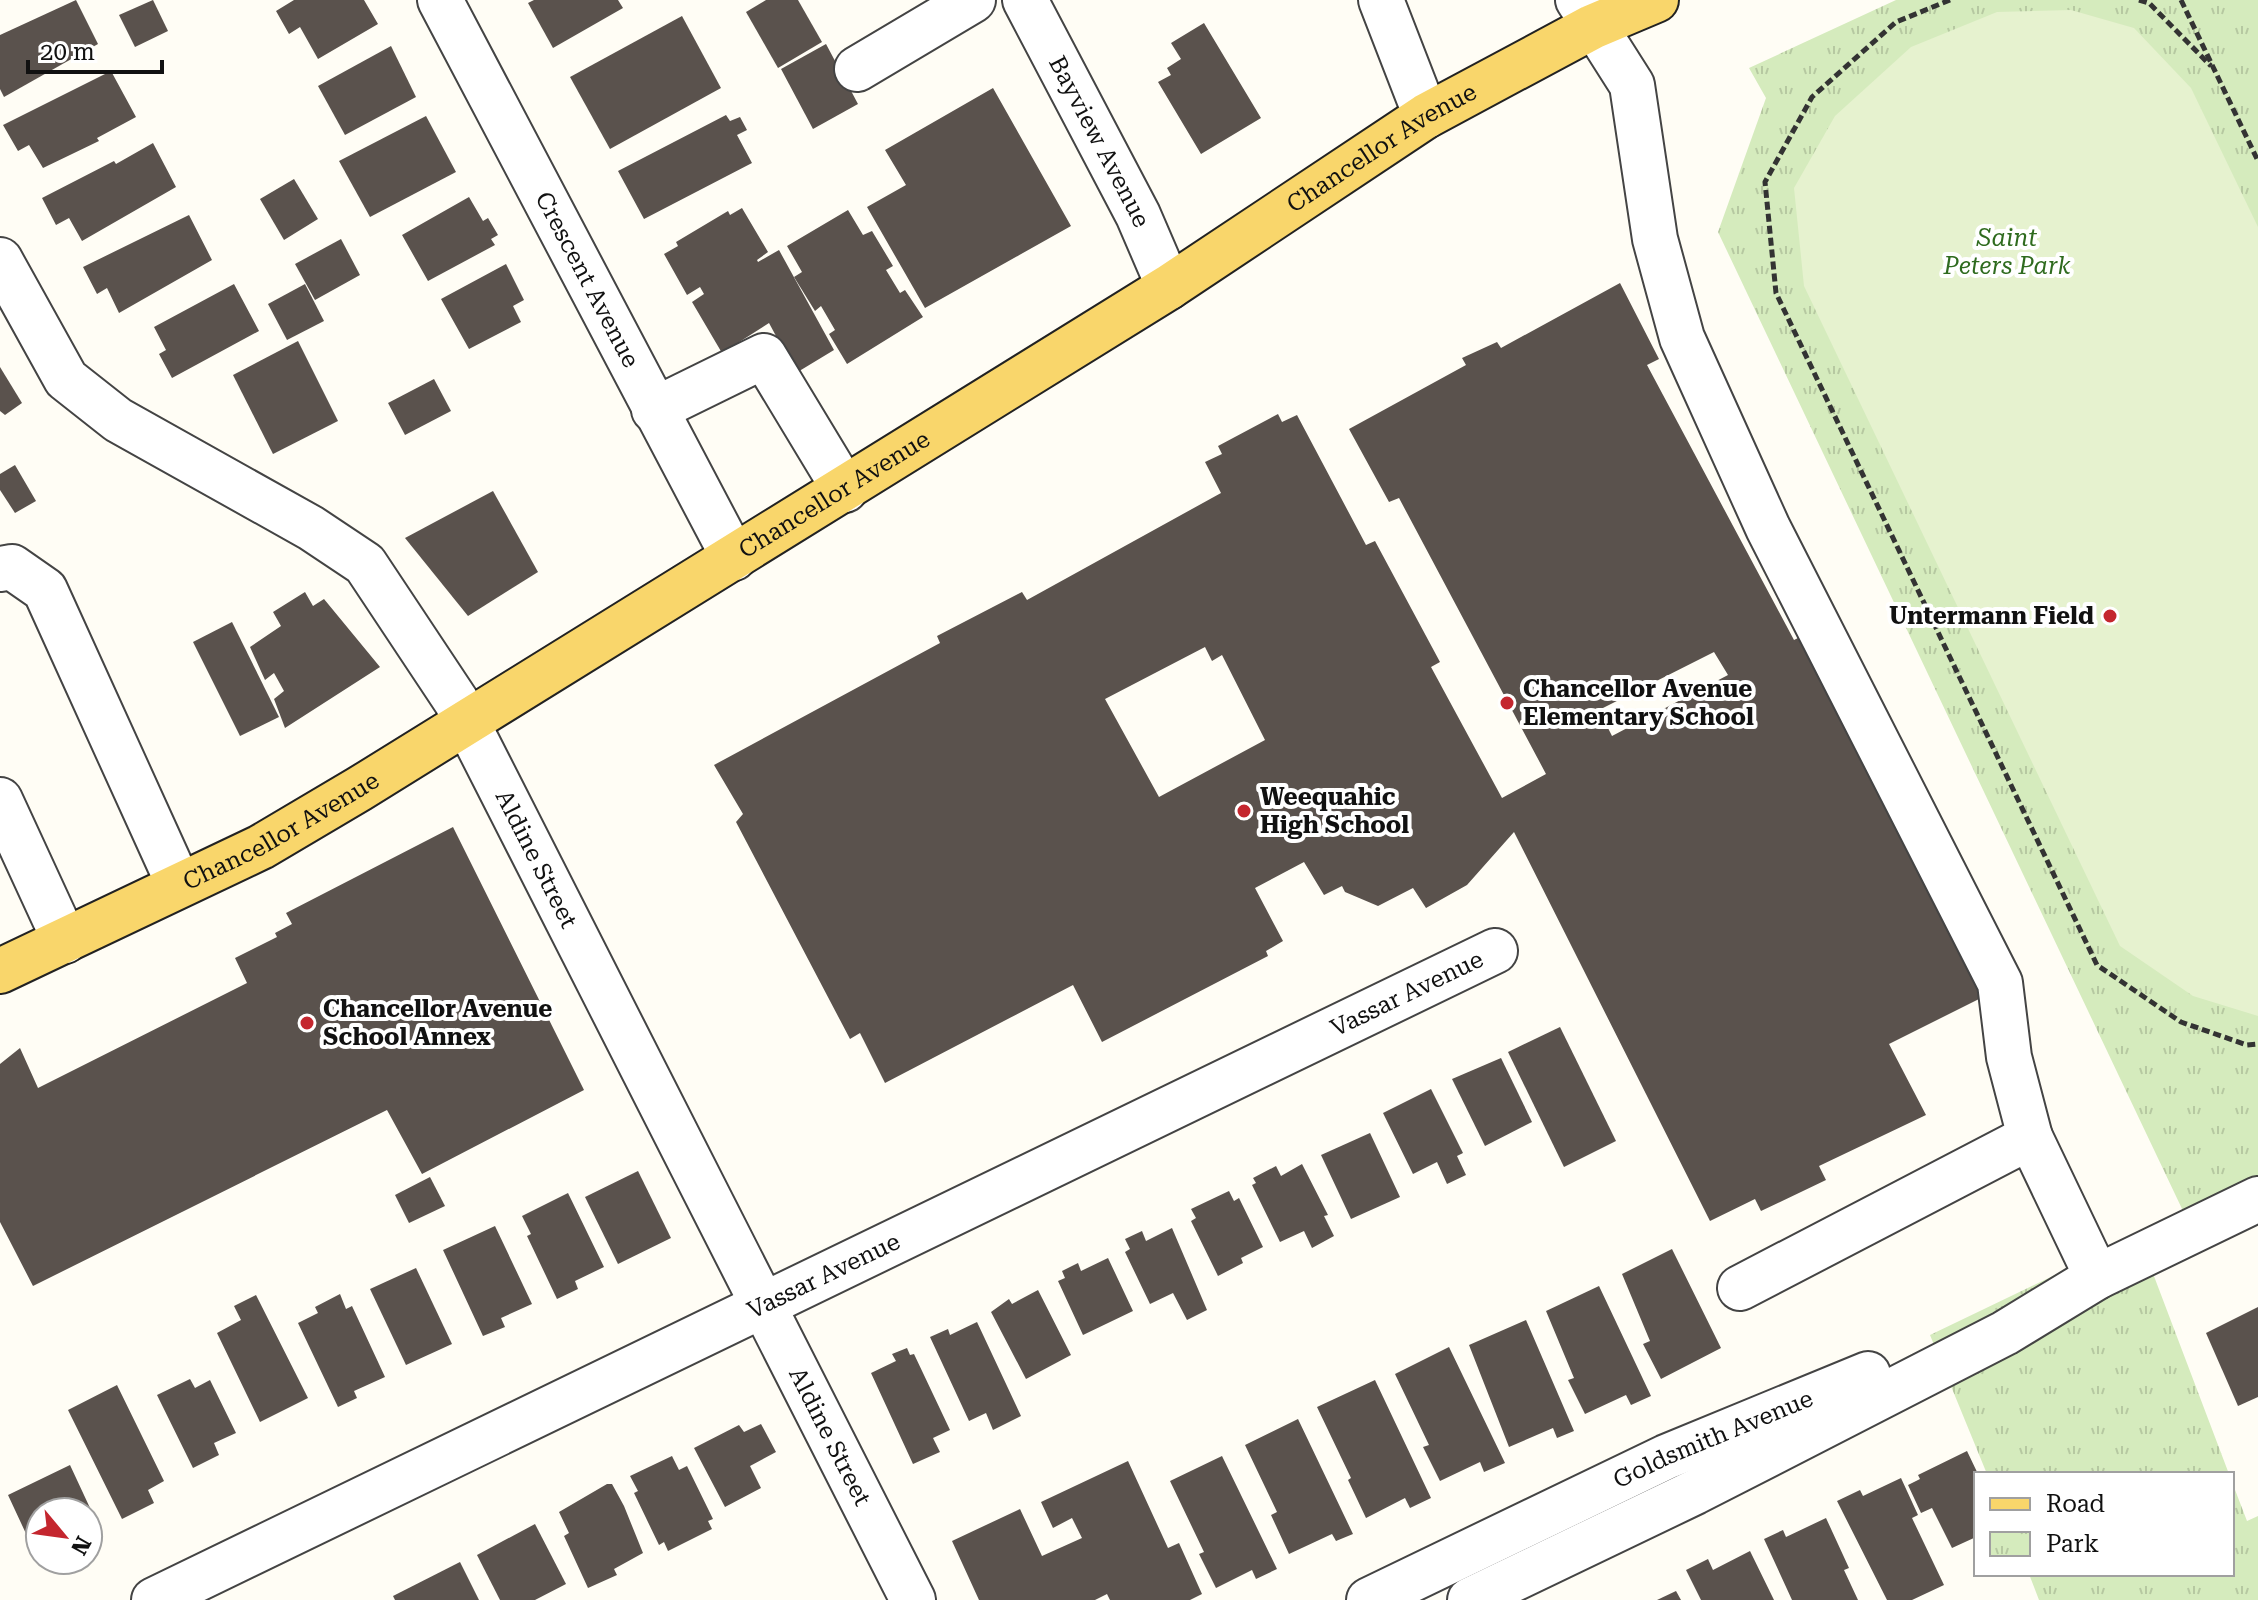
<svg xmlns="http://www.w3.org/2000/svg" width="2258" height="1600" viewBox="0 0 2258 1600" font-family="'Roboto Serif',serif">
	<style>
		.park { fill: url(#park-tufts) }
		.pitch { fill: #e6f2cf }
		.building { fill: #5a524d; fill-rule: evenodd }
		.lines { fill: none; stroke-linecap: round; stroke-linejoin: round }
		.minor-casing { stroke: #444; stroke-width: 48 }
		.major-casing { stroke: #222; stroke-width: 48 }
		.path { stroke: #333; stroke-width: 5; stroke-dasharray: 8 4; stroke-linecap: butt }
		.minor { stroke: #fff; stroke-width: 44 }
		.major { stroke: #f9d66b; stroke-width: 44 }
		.poi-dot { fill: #c4262e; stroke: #fff; stroke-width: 3 }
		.labels { text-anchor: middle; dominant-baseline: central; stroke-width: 8; stroke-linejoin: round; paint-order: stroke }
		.street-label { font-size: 24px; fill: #111; stroke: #fff }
		.park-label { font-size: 24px; font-style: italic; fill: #2f6b1f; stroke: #fff }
		.poi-label { font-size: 24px; font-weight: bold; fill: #111; stroke: #fff; text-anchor: start }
	</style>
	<defs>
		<pattern id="park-tufts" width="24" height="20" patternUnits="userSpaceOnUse" patternTransform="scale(2)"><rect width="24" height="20" fill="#d5ebbd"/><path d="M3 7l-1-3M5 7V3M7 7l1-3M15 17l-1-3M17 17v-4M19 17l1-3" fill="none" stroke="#b6c8a1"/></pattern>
	</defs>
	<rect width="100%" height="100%" fill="#fffdf5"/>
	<!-- park -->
	<g class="park">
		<path d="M1896,0H2258V1192L2149,1263L2229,1474H1987L1930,1335L2184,1213L1718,232L1766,98L1749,68Z"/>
		<path d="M2232,1482L2247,1521L2258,1516V1600H2039L2029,1574H2232Z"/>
	</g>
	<!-- pitch -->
	<path class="pitch" d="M2071,10L2134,28L2191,88L2258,227V1016L2193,996L2120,946L1804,286L1794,188L1835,116L1911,47L1997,12Z"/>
	<!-- building -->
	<g class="building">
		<path d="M76,0L98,44L4,97L0,89V35Z"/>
		<path d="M153,0L168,31L135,47L119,15Z"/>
		<path d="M294,0H364L378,24L318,59L300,27L289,34L276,11Z"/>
		<path d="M534,0H618L623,8L553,48L528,3Z"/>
		<path d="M766,0H798L822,42L778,68L746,12Z"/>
		<path d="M682,16L721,88L610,149L570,77Z"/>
		<path d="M1204,23L1261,118L1201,154L1158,82L1171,75L1167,68L1181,59L1171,43Z"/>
		<path d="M826,44L858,104L813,129L781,69Z"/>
		<path d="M391,46L416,97L345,135L318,86Z"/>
		<path d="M111,71L136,117L97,138L99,141L43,168L29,145L18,151L3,125Z"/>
		<path d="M993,88L1071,226L925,308L867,207L906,185L885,150Z"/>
		<path d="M726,115L730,121L740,117L747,130L737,135L752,163L644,219L618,171Z"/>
		<path d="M426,116L456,172L370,217L339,161Z"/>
		<path d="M153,143L176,187L82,241L69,218L56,225L42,198L114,161L116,164Z"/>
		<path d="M294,179L318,219L284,240L260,199Z"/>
		<path d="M469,197L483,221L488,218L498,235L491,239L495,245L428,281L402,235Z"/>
		<path d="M742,208L768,252L757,260L758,262L779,250L834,350L796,373L769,323L722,353L692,302L704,294L700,287L687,295L664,254L678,246L676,242L728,211L730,215Z"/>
		<path d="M848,210L863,235L872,231L893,266L886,270L900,293L905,290L923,317L847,364L829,334L835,330L821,306L815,311L794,277L802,272L787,246Z"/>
		<path d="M189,215L212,260L119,313L107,288L97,294L83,267Z"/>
		<path d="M341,239L360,275L315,300L295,264Z"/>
		<path d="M506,264L524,300L513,306L521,322L469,349L441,299Z"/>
		<path d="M1620,283L1659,359L1647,365L1794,640L1800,637L1987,995L1889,1044L1926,1115L1819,1166L1826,1180L1761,1211L1755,1199L1710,1221L1514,832L1467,885L1426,908L1413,888L1378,906L1345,892L1342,886L1324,895L1304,862L1255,888L1283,941L1266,951L1268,956L1102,1042L1073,985L885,1083L860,1033L850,1039L736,822L743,814L714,765L940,643L937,636L1022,592L1027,600L1221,493L1205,462L1222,454L1218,446L1278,414L1282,422L1297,415L1366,545L1375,541L1440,662L1431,667L1502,798L1546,774L1399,498L1389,502L1349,429L1466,365L1462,358L1497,342L1501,348ZM1205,647L1212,661L1222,655L1265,740L1159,797L1105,699ZM1714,652L1728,675L1612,736L1599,710Z"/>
		<path d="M234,284L259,331L172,378L159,354L166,350L154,327Z"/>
		<path d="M305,284L324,321L287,340L268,304Z"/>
		<path d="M298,341L338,421L273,454L233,375Z"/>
		<path d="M0,367L22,403L5,415L0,411Z"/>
		<path d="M434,379L451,411L405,435L388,403Z"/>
		<path d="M15,465L36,501L15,513L0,490V474Z"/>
		<path d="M493,491L538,572L468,616L405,538Z"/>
		<path d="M305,592L313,606L324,599L380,667L285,728L274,699L284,691L274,673L265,680L250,647L281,626L273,612Z"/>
		<path d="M232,622L279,717L240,736L193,642Z"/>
		<path d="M453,827L584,1090L422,1174L387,1110L33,1286L0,1222V1064L20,1048L38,1088L247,983L235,958L277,937L275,933L292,924L286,913Z"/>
		<path d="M1560,1027L1616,1141L1564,1167L1508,1052Z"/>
		<path d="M1501,1058L1532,1122L1485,1146L1452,1079Z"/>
		<path d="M1431,1089L1463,1153L1457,1156L1466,1175L1447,1184L1437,1162L1413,1174L1383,1113Z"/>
		<path d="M1370,1133L1400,1197L1351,1219L1321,1155Z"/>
		<path d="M1302,1164L1328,1215L1324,1216L1334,1236L1312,1248L1304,1231L1280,1242L1252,1185L1256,1183L1253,1178L1276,1166L1281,1176Z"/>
		<path d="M638,1171L671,1238L618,1264L585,1197Z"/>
		<path d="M430,1177L445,1206L409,1223L395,1195Z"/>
		<path d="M1229,1191L1234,1201L1239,1198L1263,1247L1241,1258L1243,1263L1218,1276L1191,1221L1196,1218L1191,1209Z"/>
		<path d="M568,1193L604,1267L575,1281L578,1289L557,1299L527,1236L531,1234L522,1216Z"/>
		<path d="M495,1226L532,1304L501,1318L505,1327L483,1336L443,1250Z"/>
		<path d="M1172,1228L1207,1310L1187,1320L1173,1293L1150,1304L1125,1252L1130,1249L1125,1239L1142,1231L1146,1241Z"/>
		<path d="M1672,1249L1721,1348L1661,1379L1643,1344L1650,1341L1622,1274Z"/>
		<path d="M1108,1258L1133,1311L1083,1335L1058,1281L1065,1278L1062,1271L1078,1263L1081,1271Z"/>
		<path d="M416,1268L452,1344L406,1365L370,1289Z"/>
		<path d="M1599,1286L1651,1396L1631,1405L1626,1395L1585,1414L1568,1380L1574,1378L1546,1311Z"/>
		<path d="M1038,1290L1071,1355L1026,1379L991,1312L1009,1299L1012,1304Z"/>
		<path d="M340,1294L346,1309L352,1306L385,1377L354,1391L357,1398L338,1407L298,1323L318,1313L315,1307Z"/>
		<path d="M256,1295L308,1398L260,1422L217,1333L241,1320L234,1306Z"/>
		<path d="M2258,1307V1397L2238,1406L2206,1333Z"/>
		<path d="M1526,1320L1574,1431L1557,1438L1553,1428L1509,1447L1469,1345Z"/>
		<path d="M977,1322L1021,1416L993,1430L986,1413L969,1421L930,1337L948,1329L950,1335Z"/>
		<path d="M1449,1347L1505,1463L1484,1472L1480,1462L1440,1481L1423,1447L1429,1445L1395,1374Z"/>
		<path d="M907,1348L910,1355L914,1354L950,1430L933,1438L940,1452L913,1464L871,1373L896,1361L892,1354Z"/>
		<path d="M190,1379L195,1388L210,1380L236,1433L214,1443L219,1455L193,1468L157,1395Z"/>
		<path d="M1375,1380L1431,1498L1410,1508L1405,1498L1366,1518L1348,1480L1351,1478L1317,1407Z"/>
		<path d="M117,1385L164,1481L148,1490L154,1503L122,1519L68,1410Z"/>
		<path d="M1298,1419L1353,1534L1336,1541L1332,1534L1289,1554L1271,1515L1277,1512L1245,1445Z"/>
		<path d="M761,1424L776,1452L750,1466L761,1488L725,1507L694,1448L739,1425L744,1432Z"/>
		<path d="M1967,1451L1978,1474L1976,1537L1952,1548L1932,1508L1921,1513L1908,1485L1920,1479L1918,1475Z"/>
		<path d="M672,1456L679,1470L687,1466L713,1519L708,1521L712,1529L668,1551L664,1542L659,1545L634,1493L638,1491L630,1476Z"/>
		<path d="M1222,1456L1277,1569L1256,1579L1252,1570L1216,1588L1199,1554L1204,1552L1170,1481Z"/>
		<path d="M1128,1461L1168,1548L1179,1543L1202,1594L1190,1600H1110L1107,1594L1095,1600H979L952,1541L1020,1509L1042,1556L1082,1538L1072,1518L1053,1528L1041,1502Z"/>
		<path d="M70,1465L97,1523L88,1527V1512H40V1550L35,1553L8,1495Z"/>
		<path d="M1901,1478L1918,1515L1912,1518L1944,1585L1912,1600H1887L1837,1501L1860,1490L1863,1496Z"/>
		<path d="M607,1484H612L624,1506L643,1553L614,1569L617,1575L588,1588L564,1536L569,1533L559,1512Z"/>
		<path d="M1826,1518L1849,1568L1844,1570L1858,1600H1792L1764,1539L1783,1530L1786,1537Z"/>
		<path d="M535,1524L566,1584L535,1600H500L477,1555Z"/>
		<path d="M1750,1551L1774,1600H1701L1686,1570L1708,1559L1713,1570Z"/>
		<path d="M460,1562L479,1600H395L393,1596Z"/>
		<path d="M1676,1591L1681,1600H1657Z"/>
	</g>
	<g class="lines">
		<!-- minor casing -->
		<g class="minor-casing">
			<g id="minor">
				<path id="s1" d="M440,0L734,558"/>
				<path id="s2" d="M1025,0L1138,215L1169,287"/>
				<path d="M1381,0L1426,116"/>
				<path d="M1578,0L1632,85L1655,239L1682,338L1768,528L2000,983L2009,1057L2030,1137"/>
				<path d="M857,69L973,0"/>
				<path id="s3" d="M0,260L66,379L118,420L311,528L365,564L456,701L913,1600"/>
				<path d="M654,410L764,356L845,490"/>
				<path d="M0,569L12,567L45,590L179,885"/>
				<path d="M0,800L65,941"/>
				<path d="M1740,1288L2030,1137L2097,1277"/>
				<path id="s4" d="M154,1600L1495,951"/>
				<path id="s5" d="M1369,1600L1666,1457L1868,1374"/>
				<path d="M1470,1600L1695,1492L2005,1333L2097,1277L2258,1199"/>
			</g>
		</g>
		<!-- major casing -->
		<g class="major-casing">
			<g id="major">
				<path id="s6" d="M0,971L261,847L359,789L1169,287L1426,116L1592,27L1656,0"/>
			</g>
		</g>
		<!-- path -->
		<g class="path">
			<path d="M1950,0L1896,22L1812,97L1765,182L1776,293L2097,965L2181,1022L2247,1045L2258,1044"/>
			<path d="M2139,0L2149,3L2211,66"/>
			<path d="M2181,0L2258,161"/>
		</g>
		<!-- minor -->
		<use href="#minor" class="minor"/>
		<!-- major -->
		<use href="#major" class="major"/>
	</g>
	<!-- markers -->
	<g class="poi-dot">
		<circle cx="2110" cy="616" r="8"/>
		<circle cx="1507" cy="703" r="8"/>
		<circle cx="1244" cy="811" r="8"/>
		<circle cx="307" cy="1023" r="8"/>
	</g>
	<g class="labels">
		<!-- street labels -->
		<g class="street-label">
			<text stroke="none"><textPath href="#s2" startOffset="160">Bayview Avenue</textPath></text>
			<text stroke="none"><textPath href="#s6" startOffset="1610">Chancellor Avenue</textPath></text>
			<text stroke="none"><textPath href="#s1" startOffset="316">Crescent Avenue</textPath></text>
			<text stroke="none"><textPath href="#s6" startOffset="962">Chancellor Avenue</textPath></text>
			<text stroke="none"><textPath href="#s6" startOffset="314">Chancellor Avenue</textPath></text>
			<text stroke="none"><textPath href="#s3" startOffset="830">Aldine Street</textPath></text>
			<text stroke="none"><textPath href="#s4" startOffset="1392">Vassar Avenue</textPath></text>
			<text stroke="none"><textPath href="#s4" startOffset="744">Vassar Avenue</textPath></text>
			<text stroke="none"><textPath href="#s3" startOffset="1478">Aldine Street</textPath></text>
			<text stroke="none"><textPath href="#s5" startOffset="380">Goldsmith Avenue</textPath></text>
		</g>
		<!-- park labels -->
		<g class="park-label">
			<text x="2007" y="238">Saint<tspan x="2007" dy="28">Peters Park</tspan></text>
		</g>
		<!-- poi labels -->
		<g class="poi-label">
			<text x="2094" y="616" text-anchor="end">Untermann Field</text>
			<text x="1523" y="689">Chancellor Avenue<tspan x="1523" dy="28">Elementary School</tspan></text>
			<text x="1260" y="797">Weequahic<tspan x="1260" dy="28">High School</tspan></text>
			<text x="323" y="1009">Chancellor Avenue<tspan x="323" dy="28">School Annex</tspan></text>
		</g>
	</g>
	<!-- legend -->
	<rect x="1974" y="1472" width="260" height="104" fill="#ffffff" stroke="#a0a0a0" stroke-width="2"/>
	<rect x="1990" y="1498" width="40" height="12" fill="#f9d66b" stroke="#a0a0a0" stroke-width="2"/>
	<text x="2046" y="1512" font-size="24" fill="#111111">Road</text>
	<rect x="1990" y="1532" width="40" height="24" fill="url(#park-tufts)" stroke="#a0a0a0" stroke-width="2"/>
	<text x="2046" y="1552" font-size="24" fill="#111111">Park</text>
	<!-- north arrow -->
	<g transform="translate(64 1536) rotate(119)"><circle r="38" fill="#ffffff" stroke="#a0a0a0" stroke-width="2"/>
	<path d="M0-6L14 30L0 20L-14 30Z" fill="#c4262e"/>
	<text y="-12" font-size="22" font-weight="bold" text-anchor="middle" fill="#111111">N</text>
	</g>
	<!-- scale -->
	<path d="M28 60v12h134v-12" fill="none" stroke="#111111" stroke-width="4"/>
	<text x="40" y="60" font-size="24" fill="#111111" stroke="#ffffff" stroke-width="6" paint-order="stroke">20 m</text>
</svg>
